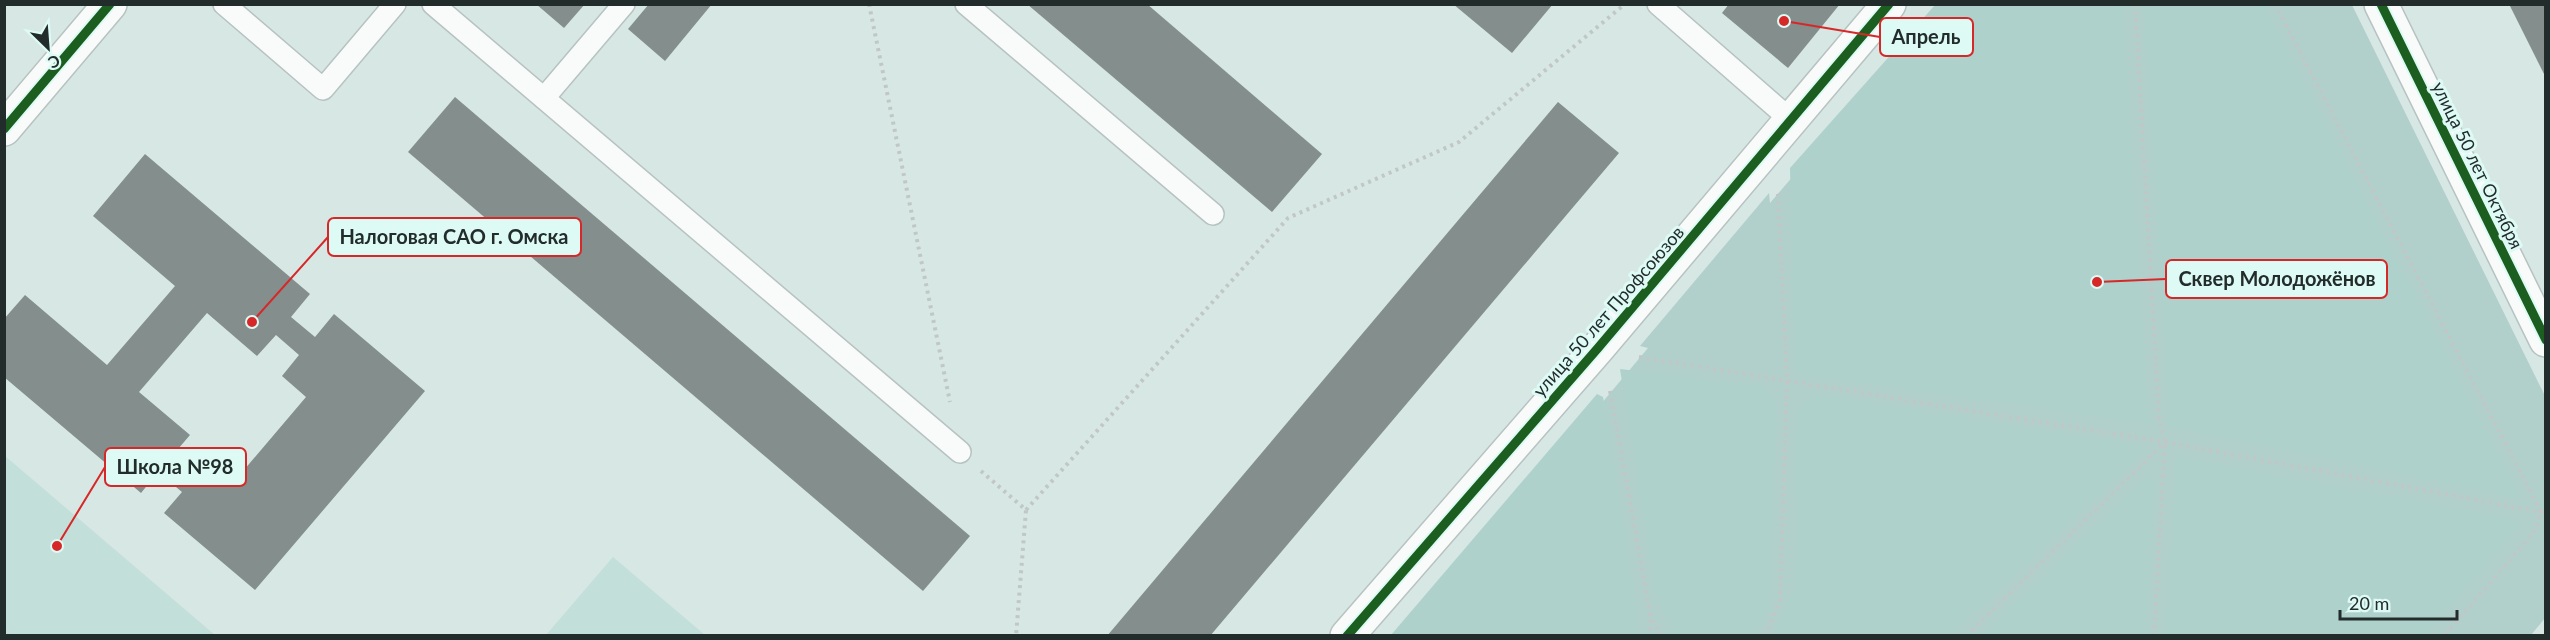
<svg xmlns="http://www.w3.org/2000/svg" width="2550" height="640" viewBox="0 0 2550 640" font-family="Lato,sans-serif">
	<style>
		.built { fill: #c3dfda }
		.green { fill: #b1d0cb }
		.forest { fill: #aed1cb }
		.building { fill: #838e8d; fill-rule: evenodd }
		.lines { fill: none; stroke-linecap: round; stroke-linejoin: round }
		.lane-casing { stroke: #b7c3c1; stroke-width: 24 }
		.street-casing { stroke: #b7c3c1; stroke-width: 36 }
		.path { stroke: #c1c7c6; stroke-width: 4; stroke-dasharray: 3 4.5; stroke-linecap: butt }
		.lane { stroke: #f9fbfb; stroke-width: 21 }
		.street { stroke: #f9fbfb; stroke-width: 33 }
		.cycleway-casing { stroke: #defaf5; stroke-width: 13 }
		.cycleway { stroke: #1b5e20; stroke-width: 9 }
		.labels { text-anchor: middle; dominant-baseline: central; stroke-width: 6; stroke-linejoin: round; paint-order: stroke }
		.street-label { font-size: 18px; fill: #222c2b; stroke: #defaf5 }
		.leader { fill: none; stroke: #d62828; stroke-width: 2 }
		.callout-dot { fill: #d62828; stroke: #defaf5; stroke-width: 2 }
		.callout { fill: #defaf5; stroke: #d62828; stroke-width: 2 }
		.callout-label { font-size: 20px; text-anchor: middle; font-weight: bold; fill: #222c2b }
	</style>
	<rect width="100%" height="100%" fill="#d7e7e4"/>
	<!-- built -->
	<g class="built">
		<path d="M5,456L215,635H5Z"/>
		<path d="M613,557L705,635H546Z"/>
	</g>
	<!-- green -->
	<path class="green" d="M1954,5H2352L2545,396V618L2531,635L1406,636L1648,348L1640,346L1769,193L1770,203L1800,168Z"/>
	<!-- forest -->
	<g class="forest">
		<path d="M1935,5H2123L2149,424L1795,374L1790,168Z"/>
		<path d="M2143,5H2264L2522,499L2169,427Z"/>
		<path d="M1620,369L1763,386L1773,399L1776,411L1770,607L1755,635H1674L1656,596Z"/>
		<path d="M1815,393L2140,446L2143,452L1951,635H1773L1794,588L1796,531L1794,435L1797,410Z"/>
		<path d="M1597,394L1603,397L1638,614L1636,635H1391Z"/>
		<path d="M2176,456L2514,519L2520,525L2426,635H2165Z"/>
		<path d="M2148,475L2155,487L2146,635H1981Z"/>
	</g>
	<!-- building -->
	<g class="building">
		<path d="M536,4H585L564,28Z"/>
		<path d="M649,4H712L665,61L628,29Z"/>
		<path d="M1027,4H1147L1322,154L1272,212Z"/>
		<path d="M1453,4H1553L1512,53Z"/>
		<path d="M1729,4H1840L1788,68L1722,13Z"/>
		<path d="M2509,4H2546V78Z"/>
		<path d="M455,97L970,536L923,591L408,152Z"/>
		<path d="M1558,102L1619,153L1210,636H1107Z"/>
		<path d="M145,154L310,294L291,317L315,337L334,314L425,391L255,590L164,513L182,492L158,472L141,493L4,377V319L25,295L107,365L175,286L93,216ZM207,313L257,356L276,335L299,355L282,376L306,397L238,477L214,456L196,476L172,456L190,435L139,392Z"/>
	</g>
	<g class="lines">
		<!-- lane casing -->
		<g class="lane-casing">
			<g id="lane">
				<path d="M224,4L323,89L395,4"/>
				<path d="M433,4L960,452"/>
				<path d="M966,4L1213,214"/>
				<path d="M1658,4L1792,121"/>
				<path d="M544,98L624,4"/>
			</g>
		</g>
		<!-- street casing -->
		<g class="street-casing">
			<g id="street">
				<path d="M2381,4L2546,340"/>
				<path d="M4,129L110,4"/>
				<path d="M1347,636L1598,348L1889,4"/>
			</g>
		</g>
		<!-- path -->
		<g class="path">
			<path d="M869,4L950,402"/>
			<path d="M2135,4L2159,418L2165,442L2154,636"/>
			<path d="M2275,4L2541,512L2534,532L2444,636"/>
			<path d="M1639,357L2165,442L2546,513"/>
			<path d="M1610,391L1651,619L1649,636"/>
			<path d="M981,471L1026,510L1016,636"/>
			<path d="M1026,510L1288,218L1459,142L1625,4"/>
			<path d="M1652,620L1662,636"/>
			<path d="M1765,636L1780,600L1787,380L1778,193"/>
			<path d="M1966,636L2165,442"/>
		</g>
		<!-- lane -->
		<use href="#lane" class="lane"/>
		<!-- street -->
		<use href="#street" class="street"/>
		<!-- cycleway casing -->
		<g class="cycleway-casing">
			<g id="cycleway">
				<path d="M2381,4L2546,340"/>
				<path d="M4,129L110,4"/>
				<path d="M1347,636L1598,348L1889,4"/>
			</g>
		</g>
		<!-- cycleway -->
		<use href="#cycleway" class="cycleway"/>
	</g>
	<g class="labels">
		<!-- street labels -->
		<g class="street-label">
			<text transform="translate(2478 165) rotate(64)">улица 50 лет Октября</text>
			<text transform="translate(1608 311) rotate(-49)">улица 50 лет Профсоюзов</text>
		</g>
	</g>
	<!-- callouts -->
	<path class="leader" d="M1784 21L1880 37M252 322L328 237M2097 282L2166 279M57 546L105 467"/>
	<g class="callout-dot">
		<circle cx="1784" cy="21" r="6"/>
		<circle cx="252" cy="322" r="6"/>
		<circle cx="2097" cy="282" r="6"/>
		<circle cx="57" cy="546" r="6"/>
	</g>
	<g class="callout">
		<rect x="1880" y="18" width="93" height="38" rx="6"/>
		<rect x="328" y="218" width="253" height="38" rx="6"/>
		<rect x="2166" y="260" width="221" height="38" rx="6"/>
		<rect x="105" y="448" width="141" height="38" rx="6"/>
	</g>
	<g class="callout-label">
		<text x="1926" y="44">Апрель</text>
		<text x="454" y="244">Налоговая САО г. Омска</text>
		<text x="2277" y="286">Сквер Молодожёнов</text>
		<text x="175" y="474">Школа №98</text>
	</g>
	<!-- border -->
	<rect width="2550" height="640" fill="none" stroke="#222c2b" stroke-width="12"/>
	<!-- north arrow -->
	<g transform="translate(48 48) rotate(155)" stroke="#defaf5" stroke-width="4.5" paint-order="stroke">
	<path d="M0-4.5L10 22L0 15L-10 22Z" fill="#222c2b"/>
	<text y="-9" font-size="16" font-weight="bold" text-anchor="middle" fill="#222c2b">С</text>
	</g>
	<!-- scale -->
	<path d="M2340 610v9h117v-9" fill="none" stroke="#222c2b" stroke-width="3"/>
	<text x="2349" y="610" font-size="18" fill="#222c2b" stroke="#defaf5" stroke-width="4.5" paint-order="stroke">20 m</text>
</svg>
